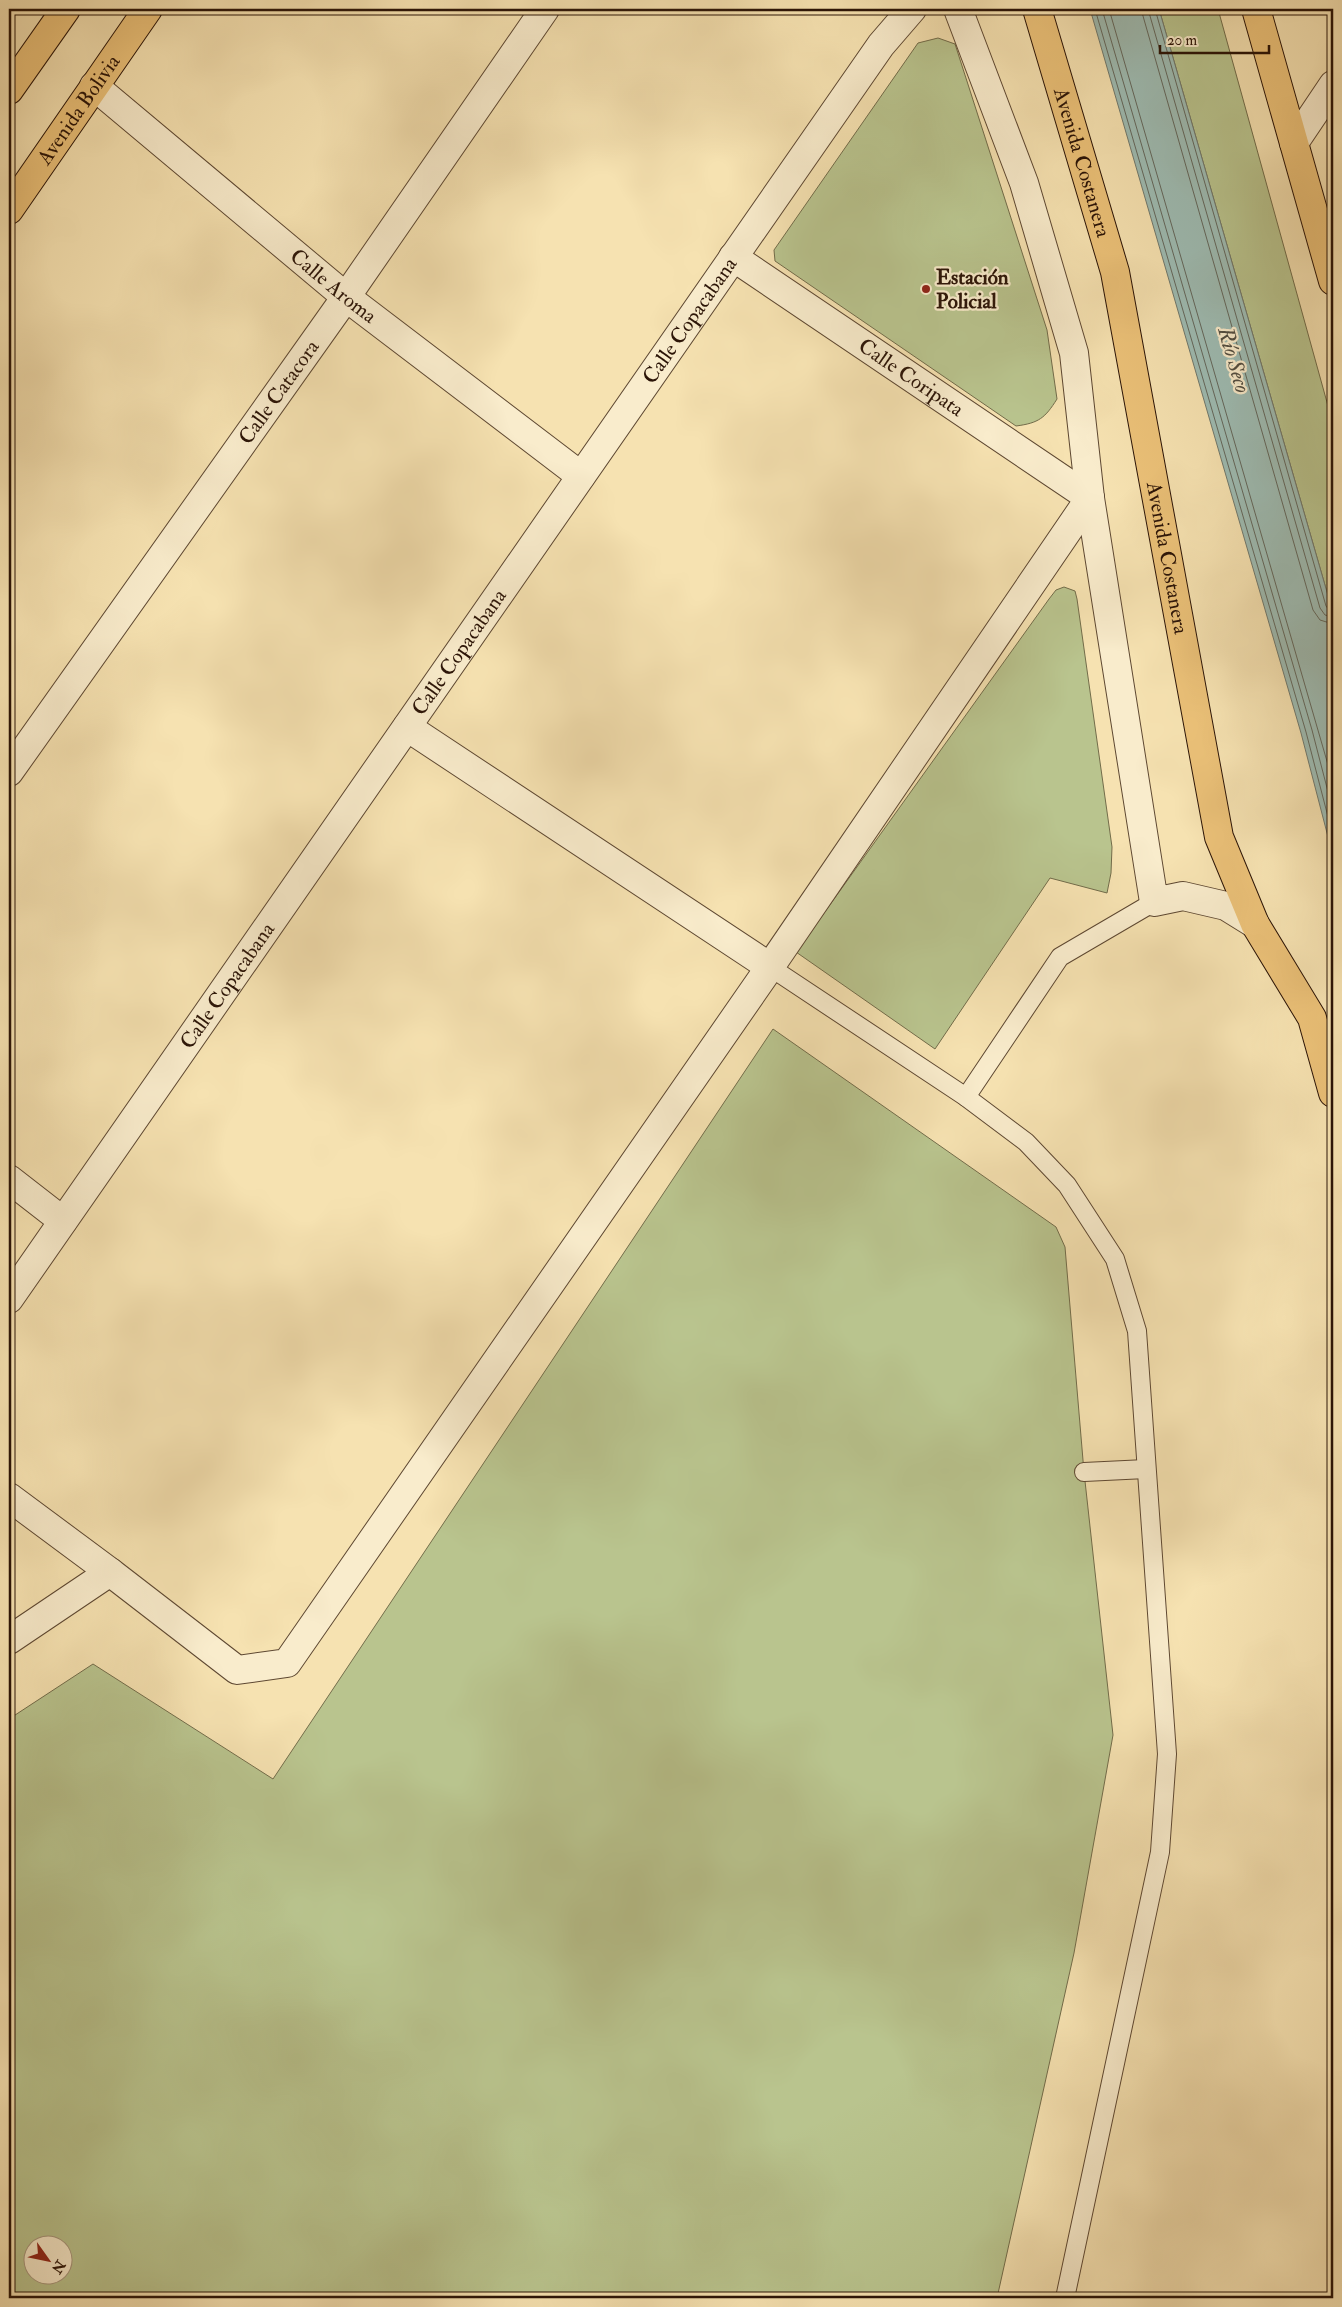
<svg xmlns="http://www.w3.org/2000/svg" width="1342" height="2307" viewBox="0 0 1342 2307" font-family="'IM FELL Double Pica',serif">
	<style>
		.green { fill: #b9c48e; stroke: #726c4a; fill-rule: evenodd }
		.water { fill: #9ebcb3; stroke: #70796e }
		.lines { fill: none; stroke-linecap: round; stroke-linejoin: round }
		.shore { stroke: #64685d; stroke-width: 1 }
		.service-casing { stroke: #5e4832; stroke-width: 20 }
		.minor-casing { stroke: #5e4832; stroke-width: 30 }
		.primary-casing { stroke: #2b1407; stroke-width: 30 }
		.service { stroke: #f9eccc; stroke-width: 18 }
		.minor { stroke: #f9eccc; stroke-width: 28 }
		.primary { stroke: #ebc178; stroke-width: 28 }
		.poi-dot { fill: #8f2418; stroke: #f9eccc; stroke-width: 2 }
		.labels { text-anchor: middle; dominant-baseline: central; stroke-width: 4.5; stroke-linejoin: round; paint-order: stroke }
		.street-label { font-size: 21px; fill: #2b1407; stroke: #f9eccc }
		.poi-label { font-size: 21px; font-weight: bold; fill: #2b1407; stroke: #f9eccc; text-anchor: start }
		.water-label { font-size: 22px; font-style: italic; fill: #534f43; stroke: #f9eccc }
	</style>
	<rect width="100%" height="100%" fill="#f6e2b1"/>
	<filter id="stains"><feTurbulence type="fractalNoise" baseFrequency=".004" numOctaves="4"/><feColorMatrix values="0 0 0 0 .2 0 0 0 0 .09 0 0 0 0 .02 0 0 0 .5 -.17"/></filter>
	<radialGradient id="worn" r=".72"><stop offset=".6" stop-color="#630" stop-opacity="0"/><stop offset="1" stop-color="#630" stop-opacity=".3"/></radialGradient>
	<!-- green -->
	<g class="green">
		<path d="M1159,9H1218L1333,424V613Z"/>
		<path d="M938,38L955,44L1047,330L1057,399C1045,418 1039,423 1016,426L775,261L774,250L918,43Z"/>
		<path d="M1064,587L1075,591L1077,599L1112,847L1111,873L1107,893L1050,878L935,1049L796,952L1049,599L1056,590Z"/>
		<path d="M773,1029L1056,1227L1065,1247L1084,1472L1113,1735L1074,1953L997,2298H9V1719L93,1664L273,1779ZM32,2244H62V2274H32Z"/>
	</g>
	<!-- water -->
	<path class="water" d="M1090,9H1159L1333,613V856L1301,733Z"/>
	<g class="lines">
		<!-- shore -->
		<g class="shore">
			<path d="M1095,9L1306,732L1333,836"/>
			<path d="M1102,9L1312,730L1333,811"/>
			<path d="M1109,9L1333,782"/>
			<path d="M1141,9L1313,610L1320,620L1333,624"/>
			<path d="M1148,9L1320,608L1325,615L1333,617"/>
			<path d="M1155,9L1326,606L1329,610H1333"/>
		</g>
		<!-- service casing -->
		<g class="service-casing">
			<g id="service">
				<path d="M770,967L966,1097L1026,1142L1067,1185L1115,1259L1137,1331L1167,1754L1160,1852L1065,2298"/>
				<path d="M966,1097L1060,957L1154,902"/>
				<path d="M1084,1472L1146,1469"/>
			</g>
		</g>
		<!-- minor casing -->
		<g class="minor-casing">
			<g id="minor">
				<path d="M958,9L1024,183L1074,353L1090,498L1154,902L1183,896L1226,906L1255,924"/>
				<path id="s1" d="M94,86L346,297L581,476"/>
				<path d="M1294,143L1333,85"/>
				<path id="s2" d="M733,257L1090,498"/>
				<path d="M407,727L770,967"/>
				<path id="s3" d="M9,772L346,297L545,9"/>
				<path d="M9,1179L63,1221"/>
				<path id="s4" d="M9,1299L881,45L912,9"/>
				<path d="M9,1497L110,1572"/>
				<path d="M9,1640L110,1572L237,1670L287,1663L770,967L1090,498"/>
			</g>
		</g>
		<!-- primary casing -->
		<g class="primary-casing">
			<g id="primary">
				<path id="s5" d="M1037,9L1115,272L1219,837L1255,924L1312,1018L1333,1093"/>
				<path d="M1256,9L1333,281"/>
				<path d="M9,90L66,9"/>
				<path id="s6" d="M9,210L148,9"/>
			</g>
		</g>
		<!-- service -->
		<use href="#service" class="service"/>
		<!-- minor -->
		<use href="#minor" class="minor"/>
		<!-- primary -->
		<use href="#primary" class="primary"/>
	</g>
	<!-- markers -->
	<circle class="poi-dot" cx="926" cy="289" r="5"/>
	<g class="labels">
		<!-- street labels -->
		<g class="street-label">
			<text stroke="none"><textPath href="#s6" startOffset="122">Avenida Bolivia</textPath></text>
			<text stroke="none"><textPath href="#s5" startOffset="160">Avenida Costanera</textPath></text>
			<text stroke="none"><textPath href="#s1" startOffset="312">Calle Aroma</textPath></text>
			<text stroke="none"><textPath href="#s4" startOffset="1192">Calle Copacabana</textPath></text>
			<text stroke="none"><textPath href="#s2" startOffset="215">Calle Coripata</textPath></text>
			<text stroke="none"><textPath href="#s3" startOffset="466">Calle Catacora</textPath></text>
			<text stroke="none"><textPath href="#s5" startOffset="565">Avenida Costanera</textPath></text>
			<text stroke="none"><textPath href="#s4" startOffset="788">Calle Copacabana</textPath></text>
			<text stroke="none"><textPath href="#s4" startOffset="382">Calle Copacabana</textPath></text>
		</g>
		<!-- poi labels -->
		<g class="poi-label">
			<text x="936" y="277">Estación<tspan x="936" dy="24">Policial</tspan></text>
		</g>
		<!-- water labels -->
		<g class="water-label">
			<text transform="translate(1234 360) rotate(74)">Río Seco</text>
		</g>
	</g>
	<!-- margin -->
	<rect width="1342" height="2307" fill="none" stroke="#f6e2b1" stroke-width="30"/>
	<rect x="10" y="10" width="1322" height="2287" fill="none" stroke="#2b1407" stroke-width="2.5"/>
	<rect x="15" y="15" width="1312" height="2277" fill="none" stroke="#2b1407"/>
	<!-- north arrow -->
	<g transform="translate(48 2260) rotate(123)"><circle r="24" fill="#f9eccc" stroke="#a7967d"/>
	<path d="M0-4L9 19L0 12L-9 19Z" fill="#8f2418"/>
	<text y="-8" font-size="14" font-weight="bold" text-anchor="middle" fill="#2b1407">N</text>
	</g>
	<!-- scale -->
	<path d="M1160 45v8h109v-8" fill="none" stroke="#2b1407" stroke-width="2.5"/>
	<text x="1167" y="45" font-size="15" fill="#2b1407" stroke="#f9eccc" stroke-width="4" paint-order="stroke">20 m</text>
	<rect width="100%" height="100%" filter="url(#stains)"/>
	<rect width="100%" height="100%" fill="url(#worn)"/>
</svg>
